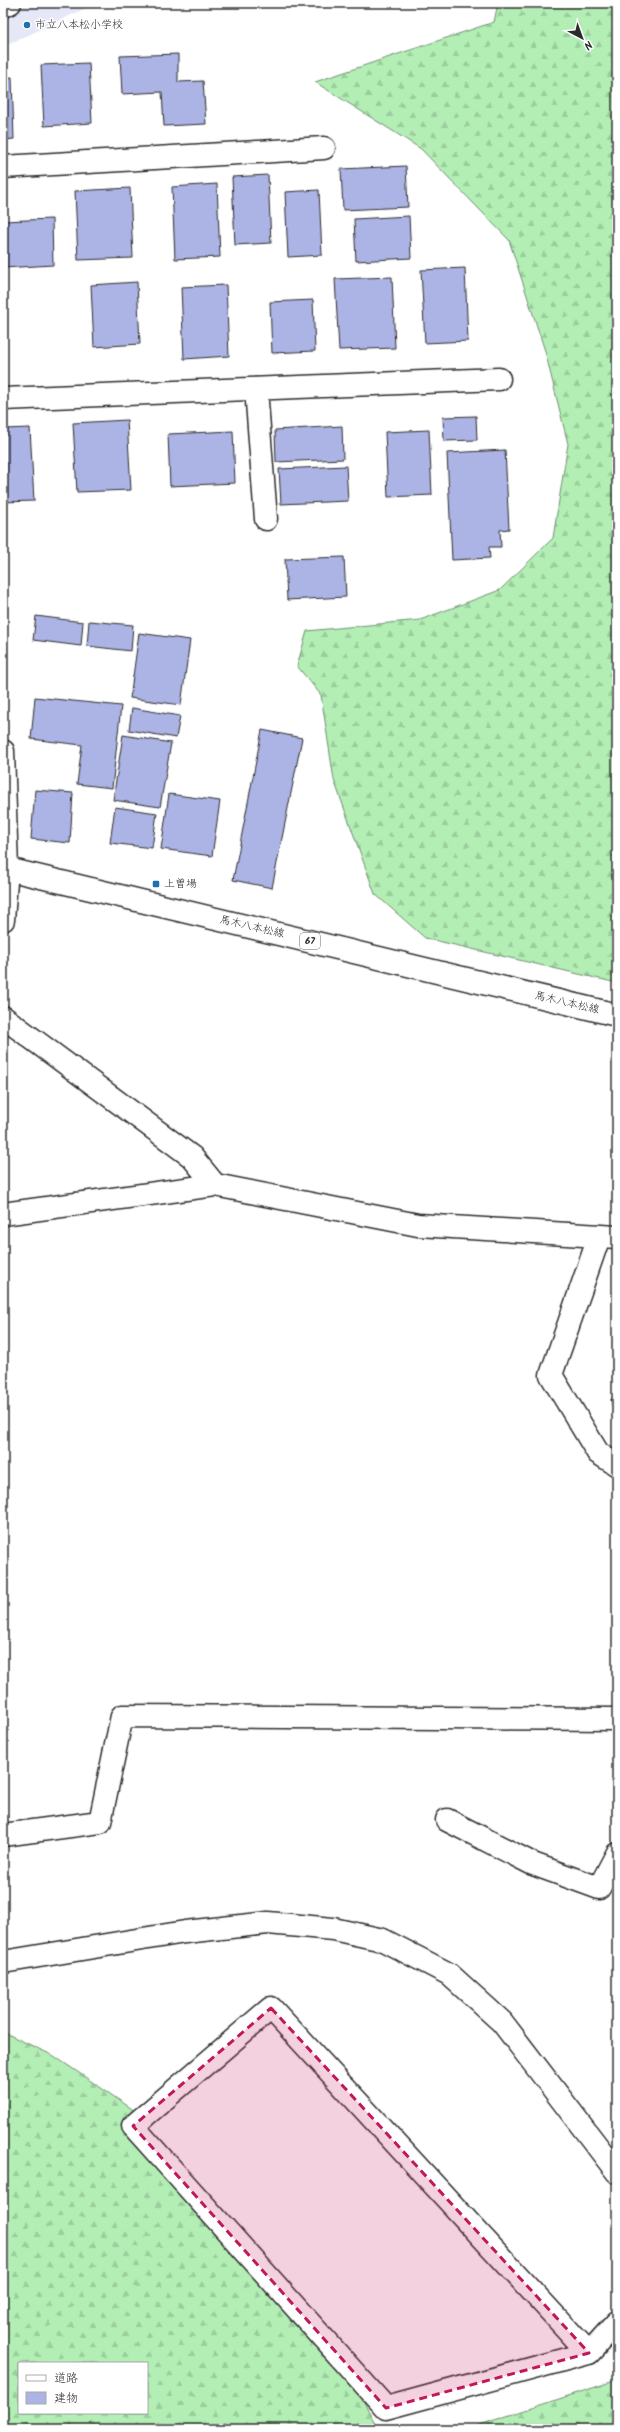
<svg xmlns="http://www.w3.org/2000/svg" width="620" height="2432" viewBox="0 0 620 2432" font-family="Kalam,'Klee One',sans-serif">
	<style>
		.built { fill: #e6e8f7 }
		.forest { fill: url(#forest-firs); stroke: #6f8d70; fill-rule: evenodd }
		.building { fill: #abb4e5; stroke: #2b2b2b }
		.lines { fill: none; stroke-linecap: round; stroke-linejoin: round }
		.street-casing { stroke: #2b2b2b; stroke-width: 25 }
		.secondary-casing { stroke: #2b2b2b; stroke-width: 25 }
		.primary-casing { stroke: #2b2b2b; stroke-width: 25 }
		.street { stroke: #fff; stroke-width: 22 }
		.secondary { stroke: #fff; stroke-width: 22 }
		.primary { stroke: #fff; stroke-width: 22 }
		.marked { fill: #c2185b; fill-opacity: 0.2; stroke: #c2185b; stroke-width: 3; stroke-dasharray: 8 5; stroke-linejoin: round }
		.poi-dot { fill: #1f6fb2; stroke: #fff; stroke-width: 1.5 }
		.labels { text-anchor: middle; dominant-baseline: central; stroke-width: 3; stroke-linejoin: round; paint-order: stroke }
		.shield { fill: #fff; stroke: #6b6b6b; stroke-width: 1 }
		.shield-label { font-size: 10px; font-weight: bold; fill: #2b2b2b }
		.poi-label { font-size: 11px; fill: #2b2b2b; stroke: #fff; text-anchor: start }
		.street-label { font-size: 11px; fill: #2b2b2b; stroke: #fff }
	</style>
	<defs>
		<pattern id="forest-firs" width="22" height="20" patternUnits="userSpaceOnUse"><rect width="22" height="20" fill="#b3efb5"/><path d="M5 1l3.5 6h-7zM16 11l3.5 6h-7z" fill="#9acd9c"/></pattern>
	</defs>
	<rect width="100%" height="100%" fill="#fff"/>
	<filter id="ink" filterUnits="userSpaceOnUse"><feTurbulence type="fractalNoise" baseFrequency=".025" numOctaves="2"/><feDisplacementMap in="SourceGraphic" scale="8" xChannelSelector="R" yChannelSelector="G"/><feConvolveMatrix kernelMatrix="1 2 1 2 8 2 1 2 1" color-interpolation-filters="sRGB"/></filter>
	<g filter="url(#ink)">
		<!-- built -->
		<path class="built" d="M3,3H97L3,47Z"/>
		<!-- forest -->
		<g class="forest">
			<path d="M498,3H617V983L425,938L375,894L334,780L321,695L297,666L307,631L420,620L500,590L553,538L568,444L545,351L509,240L421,149L315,82L494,22Z"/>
			<path d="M3,2032L54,2056L141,2115L185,2177L341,2358L376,2425L386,2429H3ZM19,2363H147V2413H19Z"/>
			<path d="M611,2382H617V2429H467Z"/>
		</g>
		<!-- building -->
		<g class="building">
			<path d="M178,54V82L203,81L206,124L164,126L162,92L122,94L120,56Z"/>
			<path d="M89,63L92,123L44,126L41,65Z"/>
			<path d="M12,77L14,139L3,140V78Z"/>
			<path d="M406,166L408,207L343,210L341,169Z"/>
			<path d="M268,175L271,243L235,245L232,177Z"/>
			<path d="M217,184L220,257L175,259L172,187Z"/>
			<path d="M130,188L133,258L78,260L75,191Z"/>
			<path d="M319,190L322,255L288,257L285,192Z"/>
			<path d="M409,216L411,258L356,261L354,219Z"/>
			<path d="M52,219L53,265L3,268V221Z"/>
			<path d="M465,268L468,341L425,343L421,270Z"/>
			<path d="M392,277L395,348L339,350L335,279Z"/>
			<path d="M137,282L140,344L94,347L91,285Z"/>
			<path d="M226,285L229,356L184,359L181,287Z"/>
			<path d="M313,300L315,351L272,353L270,302Z"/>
			<path d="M476,416L477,440L444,441L443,417Z"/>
			<path d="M127,420L131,490L77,492L73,423Z"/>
			<path d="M342,426L343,459L276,462L275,430Z"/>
			<path d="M30,428L34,501L3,502V429Z"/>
			<path d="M429,430L432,495L388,497L385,432Z"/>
			<path d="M233,431L235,483L170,486L168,434Z"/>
			<path d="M505,450L509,529L500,530L501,547H489L490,558L452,560L447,453Z"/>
			<path d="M346,466L348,501L281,504L279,469Z"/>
			<path d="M344,557L346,597L287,600L285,559Z"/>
			<path d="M36,616L83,622L81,646L33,640Z"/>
			<path d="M89,621L133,625L131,651L87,646Z"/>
			<path d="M139,633L190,640L181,705L130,698Z"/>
			<path d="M35,697L121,706L112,788L77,784L82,745L31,739Z"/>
			<path d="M132,708L180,716L176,738L129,730Z"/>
			<path d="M262,730L302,738L272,888L233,880Z"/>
			<path d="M123,735L171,743L160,807L113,800Z"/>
			<path d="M35,790L73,793L70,843L31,839Z"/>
			<path d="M169,794L220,801L212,856L161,849Z"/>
			<path d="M115,807L157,813L152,848L110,843Z"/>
			<path d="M617,1398V1437L611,1399Z"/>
		</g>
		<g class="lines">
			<!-- street casing -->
			<g class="street-casing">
				<g id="street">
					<path d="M3,6L10,3"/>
					<path d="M3,167L324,148"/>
					<path d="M256,389L266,519"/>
					<path d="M3,399L499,379"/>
					<path d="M3,751L7,869L3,920"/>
					<path d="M3,1017L192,1157L215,1185"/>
					<path d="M3,1214L215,1185L418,1225L617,1237"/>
					<path d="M599,1237L551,1375L598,1453L617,1465"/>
					<path d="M447,1820L533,1864L599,1888L617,1854"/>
					<path d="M3,1835L100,1822L122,1716L617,1719"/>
					<path d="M589,2353L271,2008L133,2126L386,2408L589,2353L617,2322"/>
				</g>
			</g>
			<!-- secondary casing -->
			<g class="secondary-casing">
				<path id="secondary" d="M3,1962L185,1932L268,1923L333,1929L383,1940L449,1974L502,2022L617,2172"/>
			</g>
			<!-- primary casing -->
			<g class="primary-casing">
				<path id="primary" d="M3,868L617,1015"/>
			</g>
			<!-- street -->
			<use href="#street" class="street"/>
			<!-- secondary -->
			<use href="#secondary" class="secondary"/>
			<!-- primary -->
			<use href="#primary" class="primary"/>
		</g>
	</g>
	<!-- marked area -->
	<path class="marked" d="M271,2008L589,2353L386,2408L133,2126Z"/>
	<!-- markers -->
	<g class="poi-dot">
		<circle cx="27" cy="25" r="4"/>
		<rect x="152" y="880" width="8" height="8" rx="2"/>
	</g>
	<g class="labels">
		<!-- shield labels -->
		<rect class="shield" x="300" y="933" width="20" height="16" rx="3"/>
		<g class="shield-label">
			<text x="310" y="941">67</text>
		</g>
		<!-- poi labels -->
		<g class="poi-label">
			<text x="35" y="25">市立八本松小学校</text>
			<text x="164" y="884">上曽場</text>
		</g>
		<!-- street labels -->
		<g class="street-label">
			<text transform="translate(252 927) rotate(13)">馬木八本松線</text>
			<text transform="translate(567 1003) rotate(13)">馬木八本松線</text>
		</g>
	</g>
	<!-- margin -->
	<rect width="620" height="2432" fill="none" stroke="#fff" stroke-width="16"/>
	<rect x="8" y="8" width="604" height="2416" fill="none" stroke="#2b2b2b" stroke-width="1.5" filter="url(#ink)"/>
	<!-- legend -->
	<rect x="18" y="2362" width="130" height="52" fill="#ffffff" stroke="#aaaaaa"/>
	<rect x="26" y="2375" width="20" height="6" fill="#ffffff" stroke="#aaaaaa"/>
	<text x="54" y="2382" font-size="12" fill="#2b2b2b">道路</text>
	<rect x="26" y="2392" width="20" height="12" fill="#abb4e5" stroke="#aaaaaa"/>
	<text x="54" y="2402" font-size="12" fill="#2b2b2b">建物</text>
	<!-- north arrow -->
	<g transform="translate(582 38) rotate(139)" stroke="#ffffff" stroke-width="3" paint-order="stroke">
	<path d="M0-3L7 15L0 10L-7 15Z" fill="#2b2b2b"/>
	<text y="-6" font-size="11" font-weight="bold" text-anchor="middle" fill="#2b2b2b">N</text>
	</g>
</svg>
